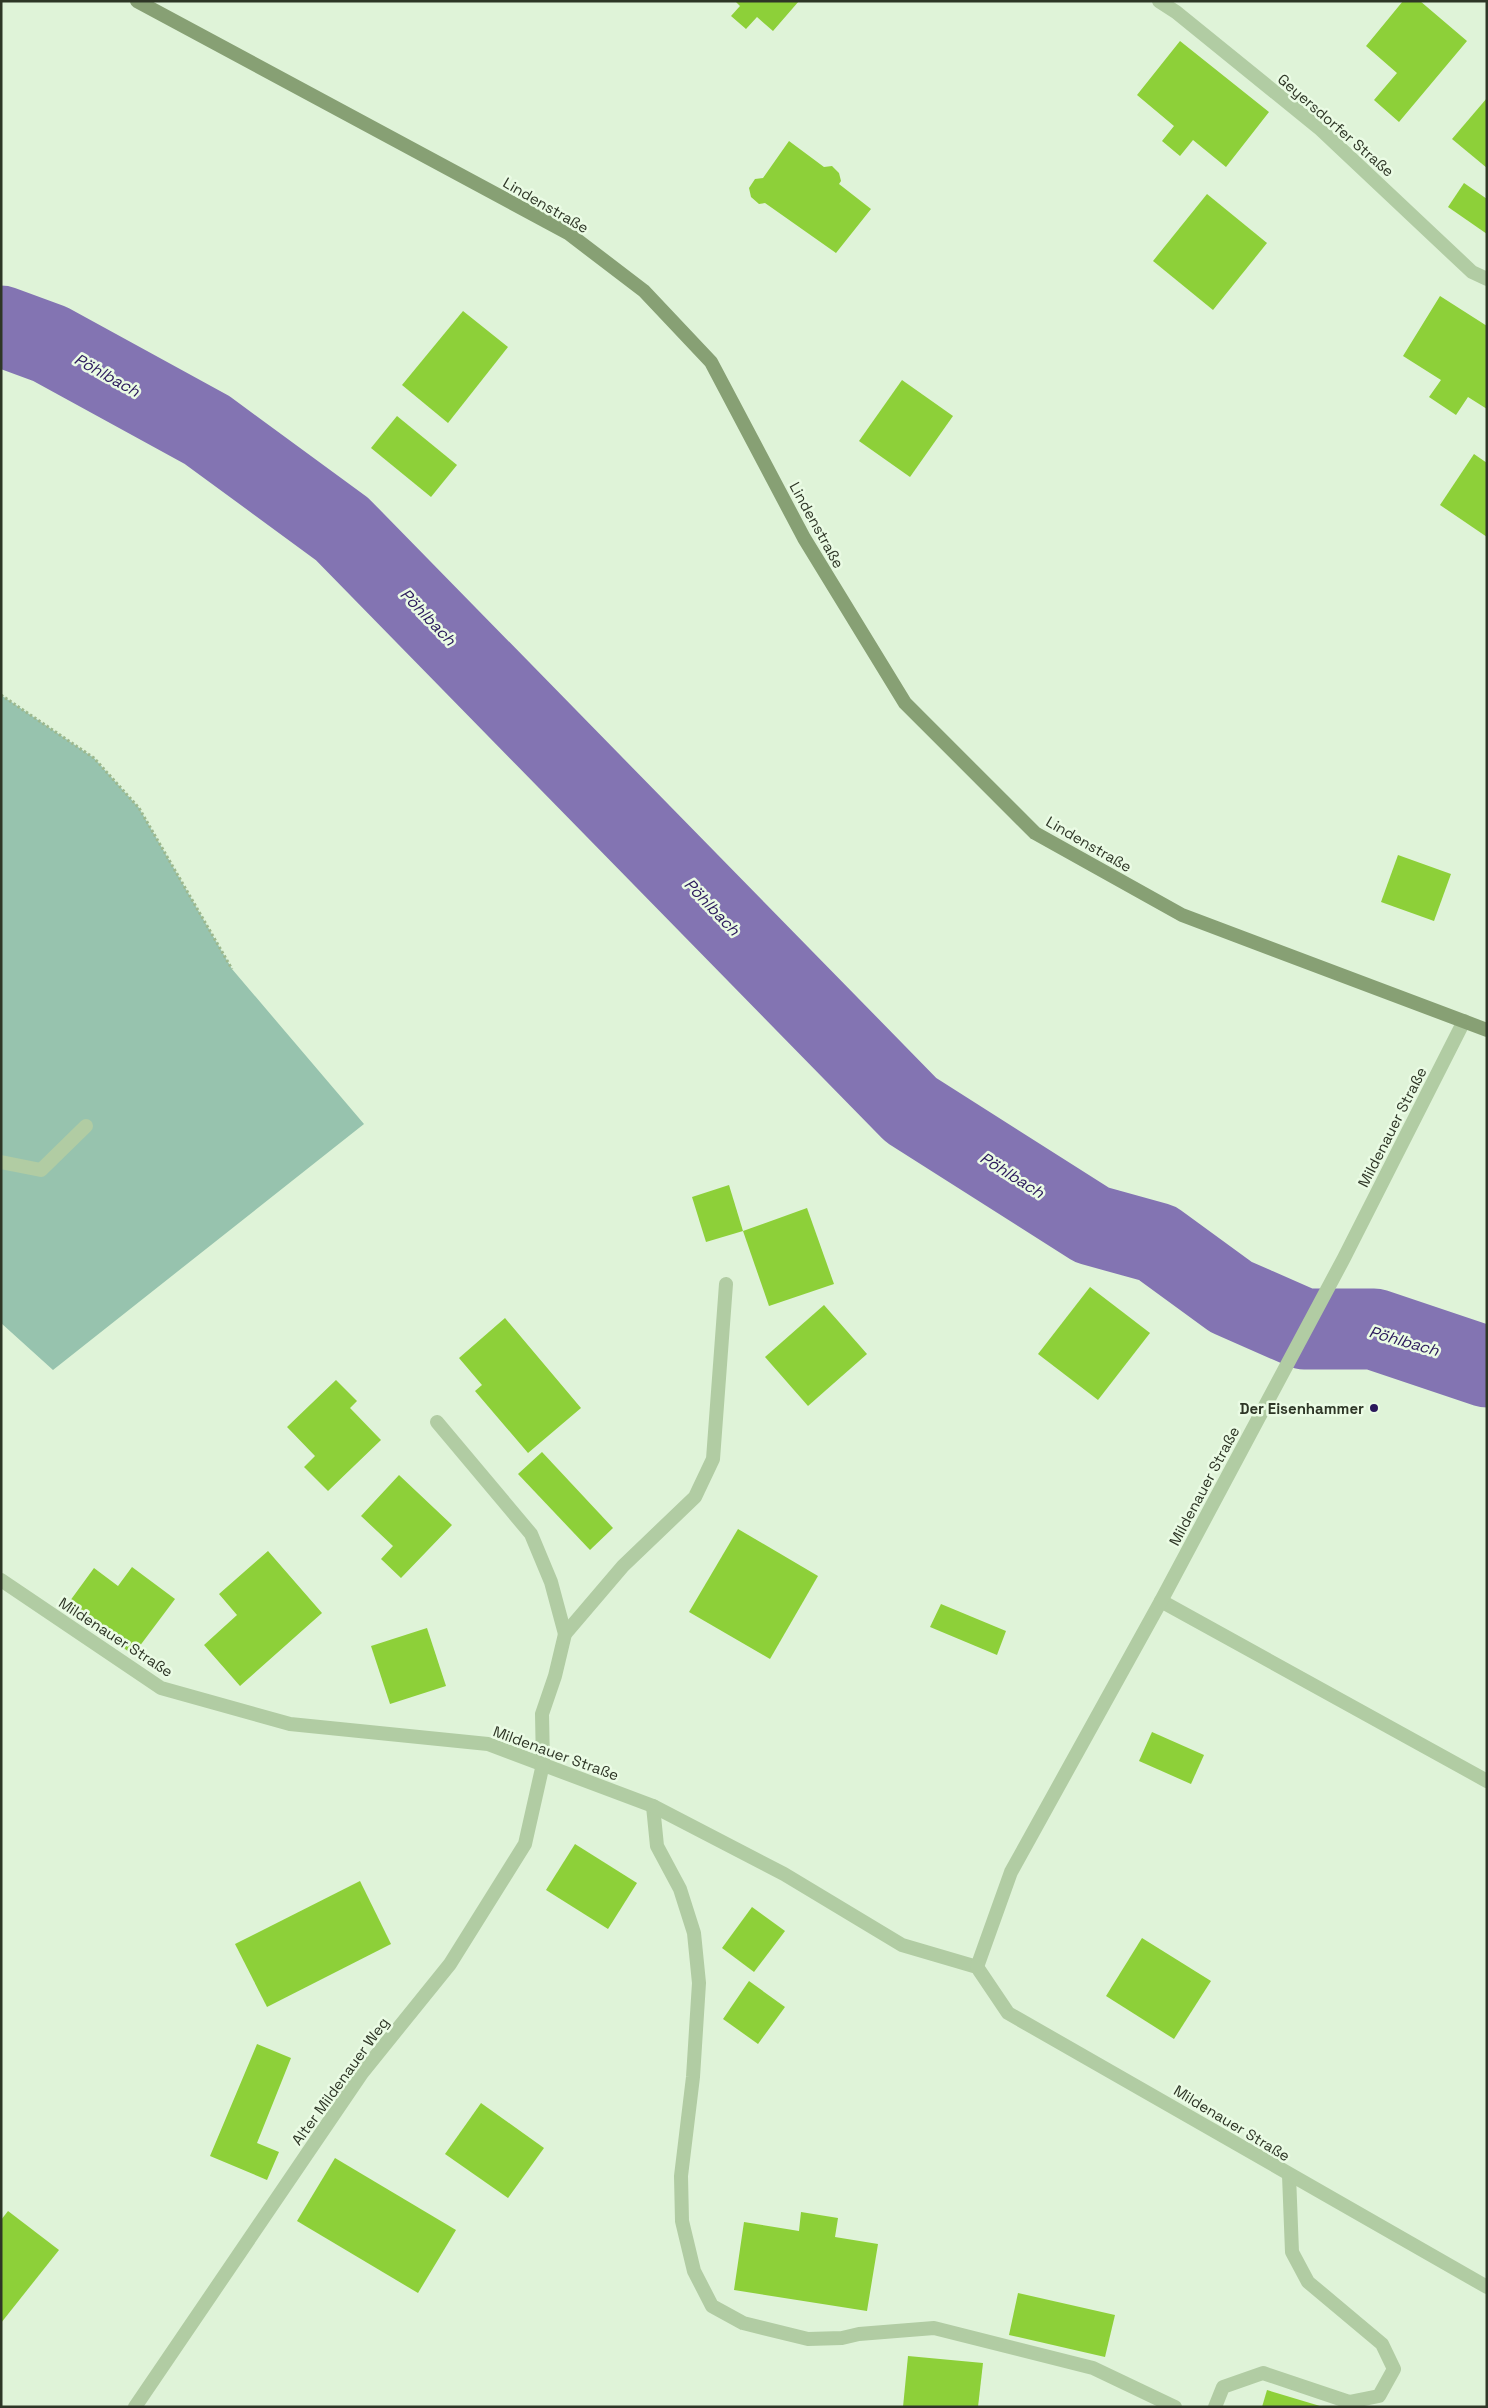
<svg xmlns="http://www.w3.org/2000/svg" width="1488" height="2408" viewBox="0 0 1488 2408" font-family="'Space Grotesk',sans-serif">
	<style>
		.green { fill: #97c3ae }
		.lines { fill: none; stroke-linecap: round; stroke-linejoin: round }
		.river { stroke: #8374b2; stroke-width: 81 }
		.building { fill: #8dd039 }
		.path { stroke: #9db88d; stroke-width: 3; stroke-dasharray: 2.5 2.5; stroke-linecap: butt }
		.service { stroke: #b1cca3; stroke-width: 14 }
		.minor { stroke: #b1cca3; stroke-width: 14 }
		.secondary { stroke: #87a074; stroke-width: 14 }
		.poi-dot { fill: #2a185b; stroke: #eafbe4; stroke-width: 2 }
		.labels { text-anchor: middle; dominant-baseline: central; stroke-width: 5; stroke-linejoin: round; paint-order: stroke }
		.street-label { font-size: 15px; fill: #2e3626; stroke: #eafbe4 }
		.poi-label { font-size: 15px; font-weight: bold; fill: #2e3626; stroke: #eafbe4; text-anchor: end }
		.water-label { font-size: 16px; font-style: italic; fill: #2a185b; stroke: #eafbe4 }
	</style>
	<rect width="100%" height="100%" fill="#dff3d8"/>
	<!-- green -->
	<path class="green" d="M1,695L94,758L139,808L232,969L364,1124L53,1370L1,1323Z"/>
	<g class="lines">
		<!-- river -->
		<path class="river" d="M1,326L50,344L207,430L342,529L911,1110L1092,1225L1157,1243L1231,1297L1304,1329H1374L1487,1367"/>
	</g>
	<!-- building -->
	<g class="building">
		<path d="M735,1H799L773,31L757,17L746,29L731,16L740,6Z"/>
		<path d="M1403,1H1420L1467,41L1399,122L1374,100L1397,73L1366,46Z"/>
		<path d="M1180,41L1269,112L1226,167L1193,140L1180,156L1162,141L1174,126L1137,95Z"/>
		<path d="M1487,98V168L1452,139Z"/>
		<path d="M789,141L824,167L832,166L839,173L841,181L839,184L871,209L836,253L765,203L759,204L751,197L749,188L755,179L763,178Z"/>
		<path d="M1464,183L1487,199V234L1448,207Z"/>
		<path d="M1207,194L1267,243L1213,310L1153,261Z"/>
		<path d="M1440,296L1487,326V409L1468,397L1456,415L1429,397L1441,380L1403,356Z"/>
		<path d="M463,311L508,347L448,423L402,385Z"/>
		<path d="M902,380L953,416L910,477L859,441Z"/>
		<path d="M397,416L457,465L431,497L371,448Z"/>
		<path d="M1474,454L1487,463V537L1440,505Z"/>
		<path d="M1398,855L1451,874L1434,921L1381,902Z"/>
		<path d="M729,1185L743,1231L706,1242L692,1197Z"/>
		<path d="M807,1208L834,1284L769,1306L743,1231Z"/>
		<path d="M1090,1287L1150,1333L1098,1400L1038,1354Z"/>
		<path d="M824,1305L867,1354L808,1406L765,1357Z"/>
		<path d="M505,1318L581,1408L528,1453L475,1391L482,1385L459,1358Z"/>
		<path d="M336,1380L357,1401L350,1408L381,1440L328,1491L304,1467L315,1456L287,1427Z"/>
		<path d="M542,1452L613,1528L590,1550L518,1474Z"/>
		<path d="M399,1475L452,1525L401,1578L381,1559L393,1546L361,1516Z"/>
		<path d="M738,1529L818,1576L770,1659L689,1612Z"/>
		<path d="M268,1551L322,1613L240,1686L204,1645L237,1615L219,1594Z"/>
		<path d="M132,1567L175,1599L133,1655L67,1605L94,1568L118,1586Z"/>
		<path d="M941,1604L1006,1631L997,1655L930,1627Z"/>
		<path d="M427,1628L446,1686L390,1704L371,1646Z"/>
		<path d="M1152,1732L1204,1755L1191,1784L1139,1761Z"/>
		<path d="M575,1844L637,1883L608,1929L546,1890Z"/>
		<path d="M360,1881L391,1944L267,2007L235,1944Z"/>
		<path d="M752,1907L785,1931L754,1972L722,1948Z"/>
		<path d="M1142,1938L1211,1981L1174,2039L1106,1996Z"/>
		<path d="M749,1981L785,2007L758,2044L723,2019Z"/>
		<path d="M257,2044L291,2058L257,2143L279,2152L267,2180L210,2156Z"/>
		<path d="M481,2103L544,2148L508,2198L445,2154Z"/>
		<path d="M335,2158L456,2230L418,2293L297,2221Z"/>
		<path d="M8,2211L59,2250L1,2323V2220Z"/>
		<path d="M801,2212L838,2218L835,2237L878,2244L867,2311L734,2290L744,2222L799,2231Z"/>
		<path d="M1018,2293L1115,2315L1105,2357L1009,2335Z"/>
		<path d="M908,2356L983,2363L978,2407H903Z"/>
		<path d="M1267,2390L1320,2406V2407H1262Z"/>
	</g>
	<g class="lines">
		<!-- path -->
		<path class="path" d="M1,695L94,758L139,808L232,969"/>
		<!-- service -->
		<g class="service">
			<path d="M1,1162L41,1170L86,1126"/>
			<path d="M437,1422L531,1534L551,1582L565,1634"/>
			<path d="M1161,1601L1487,1781"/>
			<path d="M543,1764L542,1714L555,1676L565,1634L623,1566L695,1497L713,1459L726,1284"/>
			<path d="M653,1806L657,1846L680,1889L694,1933L699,1983L693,2077L681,2176L682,2221L694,2271L712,2306L743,2323L808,2339L842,2338L859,2334L934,2328L1093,2368L1175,2407"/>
			<path d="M1215,2407L1223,2387L1263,2373L1349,2402L1379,2396L1394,2369L1382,2344L1308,2282L1292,2252L1289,2175"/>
		</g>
		<!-- minor -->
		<g class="minor">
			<path d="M1159,1L1176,12L1319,128L1472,272L1487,279"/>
			<path d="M1,1580L161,1688L290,1724L488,1744L653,1806L784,1874L902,1945L977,1967L1008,2013L1487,2287"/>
			<path d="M977,1967L1011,1872L1161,1601L1344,1258L1464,1021"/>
			<path d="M135,2407L362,2073L450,1964L525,1844L543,1764"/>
		</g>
		<!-- secondary -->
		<path class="secondary" d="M137,1L568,233L644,291L711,362L804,538L905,703L1035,833L1182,915L1487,1030"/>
	</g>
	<!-- markers -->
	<circle class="poi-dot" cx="1374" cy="1408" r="5"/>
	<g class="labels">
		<!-- street labels -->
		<g class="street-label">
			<text transform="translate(1336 125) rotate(41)">Geyersdorfer Straße</text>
			<text transform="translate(546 205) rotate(30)">Lindenstraße</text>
			<text transform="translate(817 525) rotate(61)">Lindenstraße</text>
			<text transform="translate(1089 844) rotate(30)">Lindenstraße</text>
			<text transform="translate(1392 1127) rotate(-63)">Mildenauer Straße</text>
			<text transform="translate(1204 1486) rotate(-62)">Mildenauer Straße</text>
			<text transform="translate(116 1637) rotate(33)">Mildenauer Straße</text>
			<text transform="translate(556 1753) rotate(20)">Mildenauer Straße</text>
			<text transform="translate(340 2081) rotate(-54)">Alter Mildenauer Weg</text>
			<text transform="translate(1232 2123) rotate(31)">Mildenauer Straße</text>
		</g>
		<!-- poi labels -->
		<g class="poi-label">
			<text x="1364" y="1408">Der Eisenhammer</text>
		</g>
		<!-- water labels -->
		<g class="water-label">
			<text transform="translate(107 375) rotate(29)">Pöhlbach</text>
			<text transform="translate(428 617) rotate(46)">Pöhlbach</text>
			<text transform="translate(712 907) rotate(46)">Pöhlbach</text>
			<text transform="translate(1012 1175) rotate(32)">Pöhlbach</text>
			<text transform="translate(1404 1341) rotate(16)">Pöhlbach</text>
		</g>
	</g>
	<!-- border -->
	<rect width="1488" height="2408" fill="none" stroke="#2e3626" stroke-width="5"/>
</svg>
